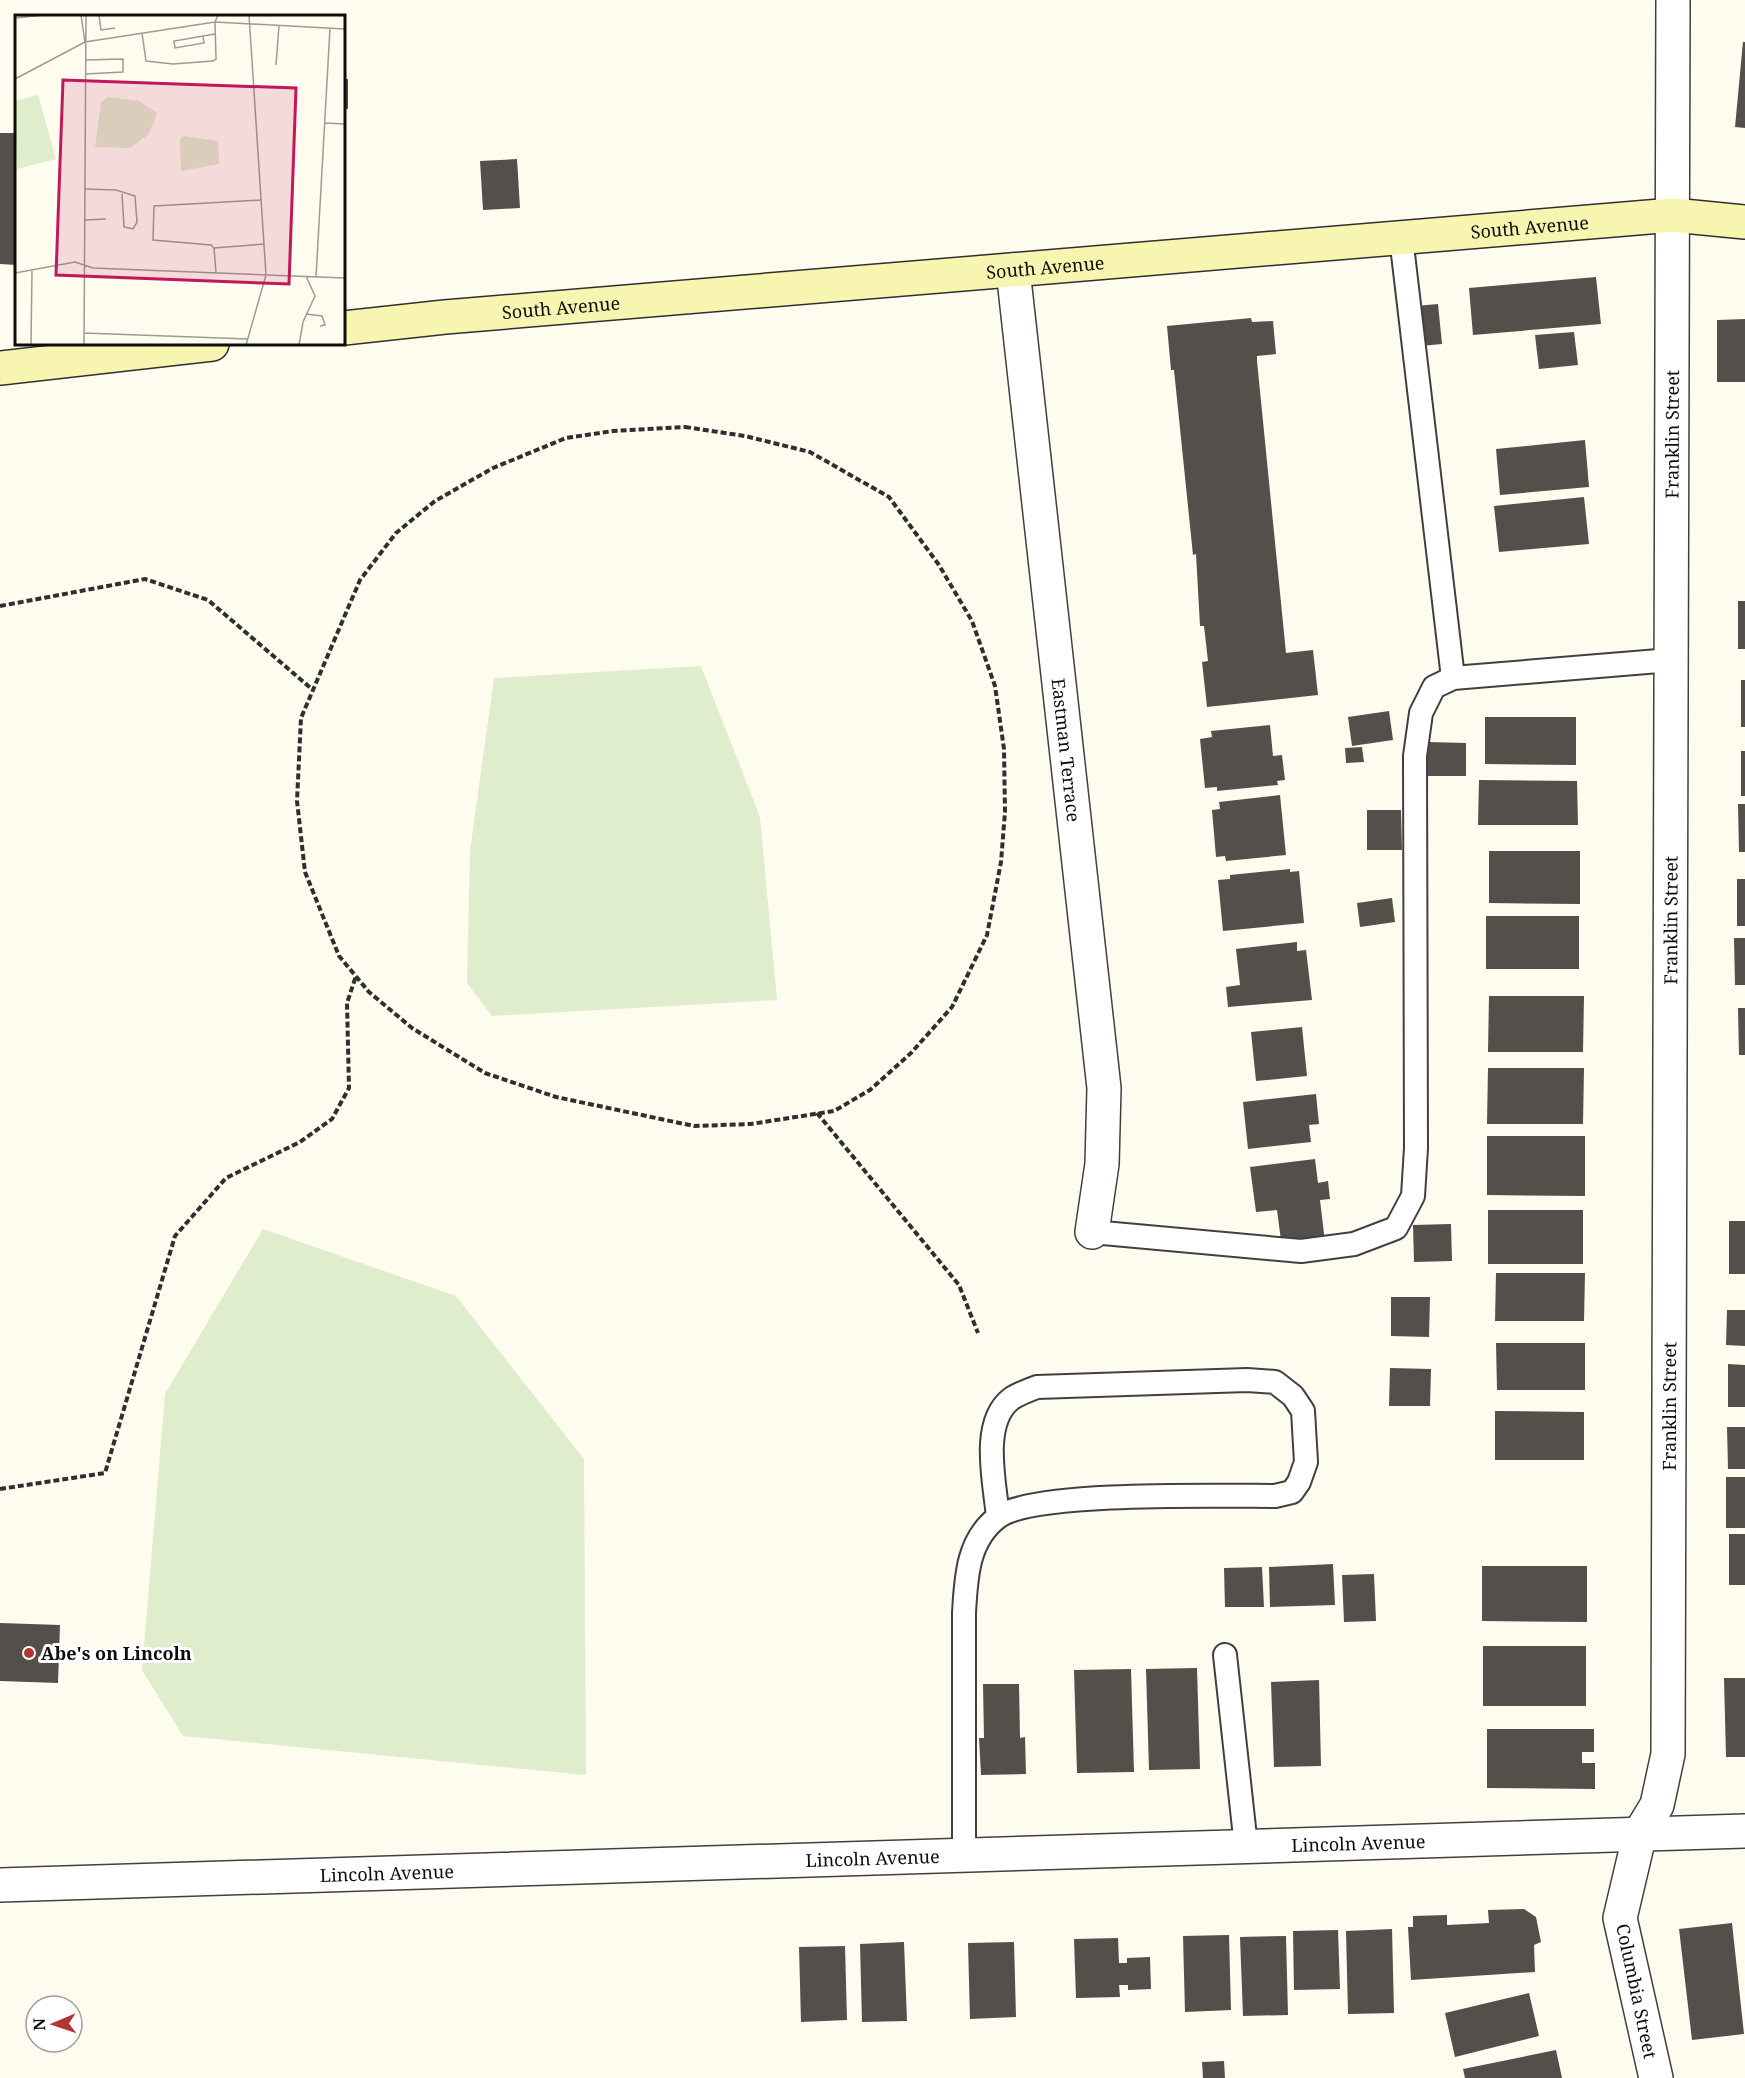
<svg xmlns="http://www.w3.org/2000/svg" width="1745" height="2078" viewBox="0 0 1745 2078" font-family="'Noto Serif',serif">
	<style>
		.pitch { fill: #dfedcc }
		.building { fill: #544f4a }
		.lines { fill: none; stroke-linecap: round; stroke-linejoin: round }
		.lane-casing { stroke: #404040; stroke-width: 26 }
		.street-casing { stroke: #404040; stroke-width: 36 }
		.secondary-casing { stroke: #2f2f2f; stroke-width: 36 }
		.path { stroke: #2f2f2f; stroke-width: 4; stroke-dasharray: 6 3; stroke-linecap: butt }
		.lane { stroke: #fff; stroke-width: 22 }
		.street { stroke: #fff; stroke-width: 33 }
		.secondary { stroke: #f7f5af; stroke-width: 33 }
		.poi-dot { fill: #af3632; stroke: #fff; stroke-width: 2 }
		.labels { text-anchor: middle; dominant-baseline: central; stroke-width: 6; stroke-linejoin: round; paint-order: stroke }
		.street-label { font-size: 18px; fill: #0d0d0d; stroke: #fff }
		.poi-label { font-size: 18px; font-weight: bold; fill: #0d0d0d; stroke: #fff; text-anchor: start }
		.inset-road { fill: none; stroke: #9d9c94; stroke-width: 1.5 }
		.view { fill: #c2185b; fill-opacity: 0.15; stroke: #c2185b; stroke-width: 3 }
		.inset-edge { fill: none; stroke: #0d0d0d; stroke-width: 3 }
	</style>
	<rect width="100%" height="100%" fill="#fdfcee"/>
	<!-- pitch -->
	<g class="pitch">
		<path d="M701,666L760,817L777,1000L492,1016L467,983L470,851L494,678Z"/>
		<path d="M263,1229L456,1296L584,1459L586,1775L183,1736L142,1670L165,1394Z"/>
	</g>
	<!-- building -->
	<g class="building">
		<path d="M1743,42H1745V128L1735,127Z"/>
		<rect x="344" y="79" width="4" height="30"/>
		<path d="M0,133H16V265L0,264Z"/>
		<path d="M517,159L520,208L483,210L480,161Z"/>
		<path d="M1596,277L1601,324L1473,335L1469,288Z"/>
		<path d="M1438,304L1442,344L1420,346L1416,306Z"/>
		<path d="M1251,318L1252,322L1273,321L1276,354L1257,356V361L1286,653L1313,650L1318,695L1207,707L1202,662L1208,661L1204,626H1200L1196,554L1193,555L1174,370H1171L1167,326Z"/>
		<path d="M1745,319V382H1717V320Z"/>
		<path d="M1574,332L1578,365L1539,369L1535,335Z"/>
		<path d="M1585,440L1589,487L1500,495L1496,449Z"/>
		<path d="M1584,497L1589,544L1499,552L1494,506Z"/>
		<rect x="1738" y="601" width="7" height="48"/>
		<rect x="1741" y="680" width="4" height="47"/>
		<path d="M1389,711L1393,740L1352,746L1348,717Z"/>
		<path d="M1485,717H1576V765L1485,764Z"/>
		<path d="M1270,725L1273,756L1282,755L1285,780L1277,781L1278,785L1217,791V787L1205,788L1200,739L1212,737L1211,731Z"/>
		<path d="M1428,742L1466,743V776H1427Z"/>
		<path d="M1362,747L1364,762L1346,763L1345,748Z"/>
		<rect x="1741" y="751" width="4" height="45"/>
		<path d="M1479,780L1577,781L1578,825H1478Z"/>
		<path d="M1280,795L1286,855L1226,861L1225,856L1216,857L1212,810L1220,809L1219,802Z"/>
		<path d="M1738,804H1745V852H1739Z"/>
		<path d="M1367,810H1401L1402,850H1367Z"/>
		<path d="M1489,851H1580V904L1489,903Z"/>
		<path d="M1290,869V872L1299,871L1304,923L1223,931L1218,880L1230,879V875Z"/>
		<rect x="1737" y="879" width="8" height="47"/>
		<path d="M1392,898L1395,922L1360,927L1357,903Z"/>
		<rect x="1486" y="916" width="93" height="53"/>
		<path d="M1734,938H1745V985H1735Z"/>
		<path d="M1297,942V951L1306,950L1312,1000L1228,1007L1226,987L1240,985L1236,949Z"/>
		<path d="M1489,996H1584L1583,1052H1488Z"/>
		<path d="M1738,1008H1745V1055H1739Z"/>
		<path d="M1302,1027L1307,1076L1256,1081L1251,1032Z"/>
		<path d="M1488,1068H1584L1583,1124H1487Z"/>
		<path d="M1316,1094L1319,1124L1309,1125L1311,1142L1248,1149L1243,1102Z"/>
		<path d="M1487,1136H1585V1196L1487,1195Z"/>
		<path d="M1315,1159L1318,1183L1328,1181L1330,1199L1320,1200L1325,1242L1282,1248L1277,1210L1256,1212L1250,1167Z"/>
		<rect x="1488" y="1210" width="95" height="54"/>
		<rect x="1729" y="1221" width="16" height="53"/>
		<path d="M1451,1224L1452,1261L1414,1262L1413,1225Z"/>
		<path d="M1496,1273H1585L1584,1321H1495Z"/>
		<path d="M1391,1297H1430L1429,1337L1391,1336Z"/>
		<path d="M1727,1310H1745V1346L1726,1345Z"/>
		<path d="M1496,1343H1585V1390H1497Z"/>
		<path d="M1728,1364L1745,1365V1407H1728Z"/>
		<path d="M1390,1368L1431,1369L1430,1406H1389Z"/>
		<path d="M1495,1411L1584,1412V1460H1495Z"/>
		<path d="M1727,1427H1745V1469H1728Z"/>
		<rect x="1726" y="1477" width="19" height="51"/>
		<rect x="1729" y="1534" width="16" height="51"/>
		<path d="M1333,1564L1335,1605L1270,1607L1269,1567Z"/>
		<path d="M1482,1566H1587V1622L1482,1621Z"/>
		<path d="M1262,1567L1264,1607H1225L1224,1568Z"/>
		<path d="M1374,1574L1376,1621L1344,1622L1342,1575Z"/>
		<path d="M0,1623L60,1625L58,1683L0,1681Z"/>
		<rect x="1483" y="1646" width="103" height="60"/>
		<path d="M1197,1668L1200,1769L1149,1770L1146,1669Z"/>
		<path d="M1131,1669L1134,1772L1077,1773L1074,1670Z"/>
		<path d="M1724,1678H1745V1757H1726Z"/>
		<path d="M1319,1680L1321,1766L1274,1767L1271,1682Z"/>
		<path d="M983,1684H1019L1020,1738L1025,1737L1026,1774L981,1775L979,1738H984Z"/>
		<path d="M1487,1729H1594V1752H1582V1763H1595V1789L1487,1788Z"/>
		<path d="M1524,1909L1536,1917L1541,1942L1534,1945L1535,1972L1411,1980L1408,1927H1413V1916L1447,1915V1925L1489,1923L1488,1910Z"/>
		<path d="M1732,1923L1744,2034L1692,2040L1679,1929Z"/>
		<path d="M1392,1929L1394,2013L1348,2014L1346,1931Z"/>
		<path d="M1338,1930L1340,1989L1294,1990L1293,1931Z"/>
		<path d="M1229,1935L1231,2010L1185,2012L1183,1936Z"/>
		<path d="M1286,1936L1288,2015L1243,2016L1240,1937Z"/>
		<path d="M1118,1938L1119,1963H1127V1958L1150,1957L1151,1989L1128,1990V1985H1119L1120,1997L1076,1998L1074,1939Z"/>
		<path d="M904,1942L907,2021L862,2022L860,1944Z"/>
		<path d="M1014,1942L1016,2017L970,2019L968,1943Z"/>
		<path d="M845,1946L847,2020L801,2022L799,1947Z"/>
		<path d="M1529,1993L1539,2036L1455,2057L1445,2013Z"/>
		<path d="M1556,2050L1562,2078H1465L1463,2069Z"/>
		<path d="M1224,2061L1225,2078H1203L1202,2062Z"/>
	</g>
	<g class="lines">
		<!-- lane casing -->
		<g class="lane-casing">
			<g id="lane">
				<path d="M1401,237L1453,678"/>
				<path d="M1092,1232L1301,1251L1354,1244L1396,1228L1413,1196L1416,1148L1415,756L1421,713L1434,687L1453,678L1671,660"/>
				<path d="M1225,1655L1246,1846"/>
				<path d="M964,1856V1613C966,1579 967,1540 998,1517C1033,1491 1224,1496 1275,1496L1292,1492L1299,1482L1306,1462L1303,1411L1293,1396L1275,1382L1247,1380L1037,1387C1029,1390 1018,1394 1011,1399C980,1423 995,1484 998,1517"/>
			</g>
		</g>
		<!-- street casing -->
		<g class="street-casing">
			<g id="street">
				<path id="s1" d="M1013,270L1104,1088L1102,1164L1092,1232"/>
				<path id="s2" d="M0,1885L1745,1831"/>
				<path id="s3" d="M1656,2078L1620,1918L1640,1833L1657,1805L1668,1754L1673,0"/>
			</g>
		</g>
		<!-- secondary casing -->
		<g class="secondary-casing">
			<g id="secondary">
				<path id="s4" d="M344,328L445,317L1673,215L1745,222"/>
				<path d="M0,368L212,344"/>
			</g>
		</g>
		<!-- path -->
		<g class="path">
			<path d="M685,427L745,436L810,452L889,497L939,565L972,621L995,686L1004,749L1005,812L1001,862L987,935L952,1007L911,1053L870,1090L834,1111L751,1124L694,1126L556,1097L485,1073L412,1028L369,992L339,956L305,872L297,801L301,718L360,580L396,533L435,501L493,468L566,438L613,431Z"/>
			<path d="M0,606L145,579L208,600L313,690"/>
			<path d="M817,1113L959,1285L978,1333"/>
			<path d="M0,1489L105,1473L175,1236L226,1178L300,1142L332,1119L349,1088L347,1003L356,976"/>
		</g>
		<!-- lane -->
		<use href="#lane" class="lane"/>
		<!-- street -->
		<use href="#street" class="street"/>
		<!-- secondary -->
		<use href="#secondary" class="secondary"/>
	</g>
	<!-- markers -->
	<circle class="poi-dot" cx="29" cy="1653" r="6"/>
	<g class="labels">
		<!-- street labels -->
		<g class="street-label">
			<text stroke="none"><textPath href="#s4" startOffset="1190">South Avenue</textPath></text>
			<text stroke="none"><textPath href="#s4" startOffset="704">South Avenue</textPath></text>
			<text stroke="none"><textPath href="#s4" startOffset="218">South Avenue</textPath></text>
			<text stroke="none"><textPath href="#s3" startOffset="1656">Franklin Street</textPath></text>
			<text stroke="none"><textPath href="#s1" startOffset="483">Eastman Terrace</textPath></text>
			<text stroke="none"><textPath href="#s3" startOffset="1170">Franklin Street</textPath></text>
			<text stroke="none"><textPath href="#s3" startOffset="684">Franklin Street</textPath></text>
			<text stroke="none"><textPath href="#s2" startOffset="1359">Lincoln Avenue</textPath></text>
			<text stroke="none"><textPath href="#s2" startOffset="873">Lincoln Avenue</textPath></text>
			<text stroke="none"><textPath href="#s2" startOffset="387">Lincoln Avenue</textPath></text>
			<text transform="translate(1637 1991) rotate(78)">Columbia Street</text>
		</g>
		<!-- poi labels -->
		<g class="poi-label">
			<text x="41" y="1653">Abe's on Lincoln</text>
		</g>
	</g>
	<!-- overview -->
	<g transform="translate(15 15)">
		<rect width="330" height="330" fill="#fdfcee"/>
		<path d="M23,80L41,144L2,154L0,86ZM93,82L124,86L142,98L134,119L115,133L80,132L86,87ZM169,121L203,126L204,149L166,156L165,124Z" fill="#dfedcc"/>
		<path class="inset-road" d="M66,0L70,27M84,0L86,15L100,13M0,3L29,0M127,18L131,46L158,49L198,46L201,44L200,7L203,0M188,21L189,28L160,33L159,26L200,19M261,50L264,10M70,59L108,57V44L70,45M0,64L70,27L200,7L330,14M310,108L330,109M69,174L101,175L120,181L122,207L118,214L109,212L107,179M69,205L91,204M199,233L249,229M0,258L60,247L78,253L330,263M201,258L199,233L196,230L138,225L139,191L247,185M301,262L315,13M291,299L307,301L310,310L305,311M69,318L233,324M16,330L17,255M69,330L71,0M231,330L251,260L234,0M284,330L288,307L300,281L291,261"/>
		<path class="view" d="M48,65L281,73L274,269L41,260Z"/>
		<rect width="330" height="330" class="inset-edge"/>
	</g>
	<!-- north arrow -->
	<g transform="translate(54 2024) rotate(268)"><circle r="28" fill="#ffffff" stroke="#9e9e9e" stroke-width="1.5"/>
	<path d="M0-4.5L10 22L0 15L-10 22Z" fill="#af3632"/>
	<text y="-9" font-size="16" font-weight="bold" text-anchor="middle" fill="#0d0d0d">N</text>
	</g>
</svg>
